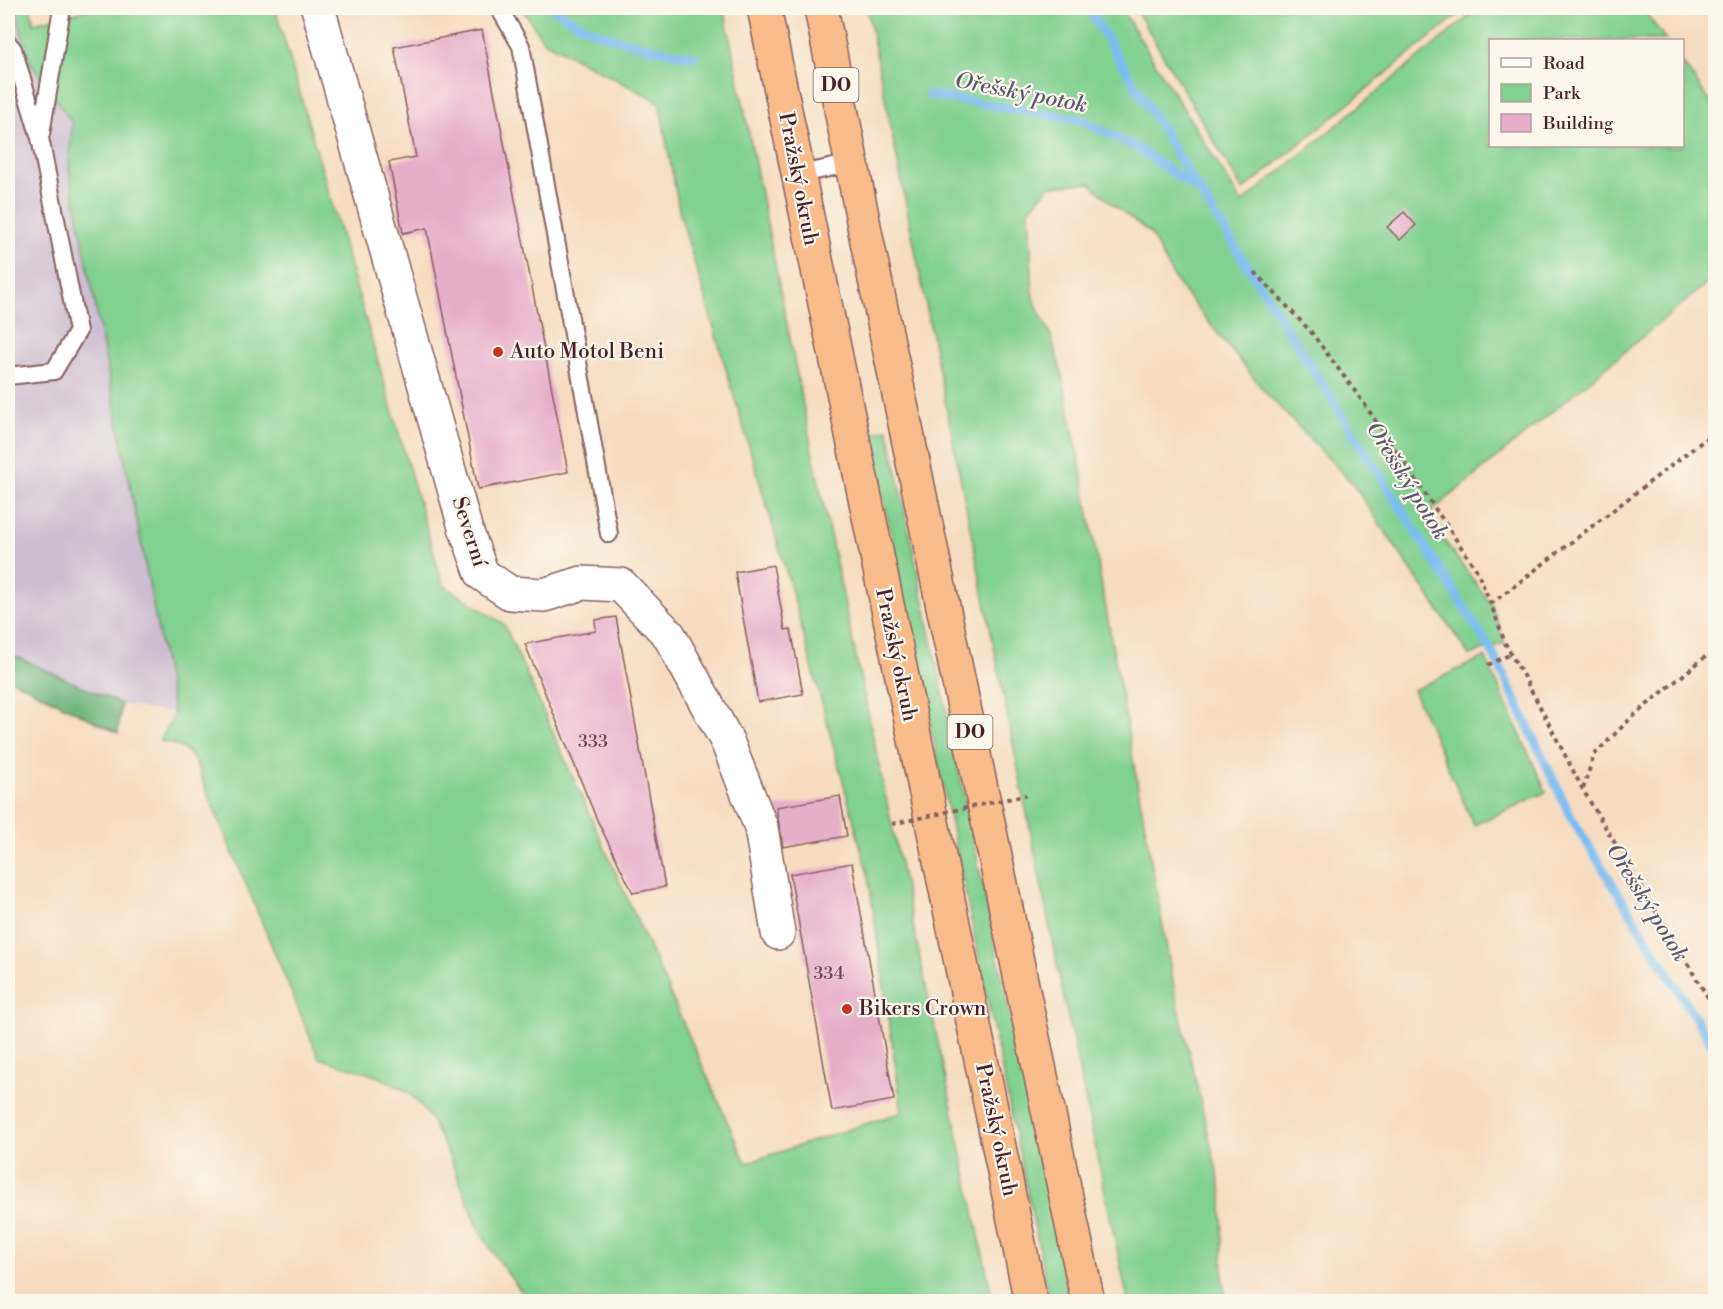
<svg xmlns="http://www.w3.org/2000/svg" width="1723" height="1309" viewBox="0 0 1723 1309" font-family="'Libre Bodoni',serif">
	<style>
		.industrial { fill: #cebed1 }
		.green { fill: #80d090; stroke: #65785e; stroke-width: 1.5 }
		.forest { fill: #68b27a; stroke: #596852; stroke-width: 1.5 }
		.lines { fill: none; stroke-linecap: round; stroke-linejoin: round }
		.stream { stroke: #7abcef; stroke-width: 9 }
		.building { fill: #e7aeca }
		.lane-casing { stroke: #86615f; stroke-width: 20 }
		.street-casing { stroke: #86615f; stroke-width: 36 }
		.highway-casing { stroke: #86615f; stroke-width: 36 }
		.path { stroke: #86615f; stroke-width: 4; stroke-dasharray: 4.5 4.5; stroke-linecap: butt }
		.lane { stroke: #fff; stroke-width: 16 }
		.street { stroke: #fff; stroke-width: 33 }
		.highway { stroke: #fabc8b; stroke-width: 33 }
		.path-bridge { stroke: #86615f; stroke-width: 4; stroke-dasharray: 4.5 4.5; stroke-linecap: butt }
		.poi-dot { fill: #c8321e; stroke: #fbf7ec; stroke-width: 2 }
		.labels { text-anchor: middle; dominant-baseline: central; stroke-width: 4.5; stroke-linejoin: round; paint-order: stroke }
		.number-label { font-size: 18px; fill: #714353 }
		.shield { fill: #fbf7ec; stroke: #7f6065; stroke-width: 1.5 }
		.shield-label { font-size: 20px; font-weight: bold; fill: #4a1f2b }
		.street-label { font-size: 21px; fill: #4a1f2b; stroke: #fbf7ec }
		.poi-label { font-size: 21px; fill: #4a1f2b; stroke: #fbf7ec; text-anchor: start }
		.water-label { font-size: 22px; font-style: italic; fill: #5b5670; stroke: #fbf7ec }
	</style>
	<rect width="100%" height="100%" fill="#fbf7ec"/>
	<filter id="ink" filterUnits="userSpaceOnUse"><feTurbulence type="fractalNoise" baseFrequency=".0167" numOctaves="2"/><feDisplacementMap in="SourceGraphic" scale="12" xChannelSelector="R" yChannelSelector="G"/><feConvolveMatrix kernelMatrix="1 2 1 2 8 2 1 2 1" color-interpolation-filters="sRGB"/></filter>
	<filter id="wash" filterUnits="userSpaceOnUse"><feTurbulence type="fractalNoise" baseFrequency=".008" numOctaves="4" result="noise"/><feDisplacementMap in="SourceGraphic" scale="24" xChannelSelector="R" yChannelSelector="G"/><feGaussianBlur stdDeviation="1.35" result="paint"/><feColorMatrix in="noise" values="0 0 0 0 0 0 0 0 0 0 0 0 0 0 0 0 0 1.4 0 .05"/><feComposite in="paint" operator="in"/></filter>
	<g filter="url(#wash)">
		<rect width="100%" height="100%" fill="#f5dcc0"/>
		<!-- industrial -->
		<path class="industrial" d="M8,8H15L30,62L72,122L69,169L174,714L121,704L8,653Z"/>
		<!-- green -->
		<g class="green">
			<path d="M15,8H30L34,23L97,8H275L443,585L504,624L746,1163L902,1112L868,874L789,581L680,214L659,102L543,41L522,8H724L813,455L993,1301H529C510,1277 492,1254 478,1226C462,1191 438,1115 408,1093C384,1075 348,1068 319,1058L205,787C196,760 191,746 160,741L174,714L69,169L72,122L30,62Z"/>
			<path d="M867,8H1121L1242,203L1479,8H1642L1666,40H1490V146H1682L1683,63L1715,109V277L1426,516L1491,604L1505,643L1469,655L1352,483L1266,393L1177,283L1150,233L1111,203L1090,183L1050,186L1029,210L1033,298L1051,336L1061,371L1081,470L1174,988L1222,1193L1223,1282L1227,1301H1128L1060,980Z"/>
			<path d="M1135,8H1466L1243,190Z"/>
			<path d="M888,429L1069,1301H1050L870,433Z"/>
			<path d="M1485,657L1546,792L1474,825L1413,690Z"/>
		</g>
		<!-- forest -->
		<path class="forest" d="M8,653L121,704L118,733L8,678Z"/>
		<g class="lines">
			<!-- stream -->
			<g class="stream">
				<path d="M553,8C595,40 644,46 694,57"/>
				<path d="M1088,8L1199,190L1494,655L1571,817L1716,1051"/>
				<path d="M929,95L1081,120L1135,147L1197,189"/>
			</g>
		</g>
		<g id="blocks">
			<!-- building -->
			<g class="building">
				<path d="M482,30L568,472L478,489L427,228L403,233L389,162L416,157L394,47Z"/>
				<path d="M1404,212L1416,225L1400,240L1387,227Z"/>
				<path d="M773,565L785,630L791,629L803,694L758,702L735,572Z"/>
				<path d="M616,617L665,887L633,893L597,820L525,644L596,631L595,620Z"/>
				<path d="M840,796L847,836L783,847L776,807Z"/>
				<path d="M852,863L894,1100L832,1111L790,874Z"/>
			</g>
		</g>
	</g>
	<g filter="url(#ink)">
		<use href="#blocks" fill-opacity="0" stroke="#86615f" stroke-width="1.5"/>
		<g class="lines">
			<!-- lane casing -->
			<g class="lane-casing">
				<g id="lane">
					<path d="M499,8L521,46L609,534"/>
					<path d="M8,43L13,49L40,138L78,331L54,371L8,376"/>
					<path d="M41,134L62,8"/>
					<path d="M797,175L852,163"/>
				</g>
			</g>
			<!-- street casing -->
			<g class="street-casing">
				<path id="street" d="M318,8L465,527L482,574L510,593L544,595L582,583L621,585L669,635L727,741L761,827L778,933"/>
			</g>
			<!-- highway casing -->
			<g class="highway-casing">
				<g id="highway">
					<path d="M764,8L1031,1302"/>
					<path d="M821,8L868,246L1088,1302"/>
				</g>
			</g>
			<!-- path -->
			<g class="path">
				<path d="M1255,272L1311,332L1363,402L1476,569L1491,604L1505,643L1536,699L1583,790L1716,1011"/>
				<path d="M1491,604L1716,431"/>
				<path d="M1488,665L1511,654"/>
				<path d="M1583,789L1594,755L1631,718L1716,648"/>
			</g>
			<!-- lane -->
			<use href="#lane" class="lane"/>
			<!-- street -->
			<use href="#street" class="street"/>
			<!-- highway -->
			<use href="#highway" class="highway"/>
			<!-- path-bridge -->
			<path class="path-bridge" d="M892,824L1026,795"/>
		</g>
	</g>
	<!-- markers -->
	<g class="poi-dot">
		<circle cx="498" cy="352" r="6"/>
		<circle cx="847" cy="1009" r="6"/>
	</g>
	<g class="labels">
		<!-- number labels -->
		<g class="number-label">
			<text x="593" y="741">333</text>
			<text x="829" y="973">334</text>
		</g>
		<!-- shield labels -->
		<g class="shield">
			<rect x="813.5" y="68" width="45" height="34" rx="4.5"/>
			<rect x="947.5" y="715" width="45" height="34" rx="4.5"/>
		</g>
		<g class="shield-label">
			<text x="836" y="85">D0</text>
			<text x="970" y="732">D0</text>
		</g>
		<!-- street labels -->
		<g class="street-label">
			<text transform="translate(798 179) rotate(79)">Pražský okruh</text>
			<text transform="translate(469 532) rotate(72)">Severní</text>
			<text transform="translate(896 655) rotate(78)">Pražský okruh</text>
			<text transform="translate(996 1130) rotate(78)">Pražský okruh</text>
		</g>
		<!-- poi labels -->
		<g class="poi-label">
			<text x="510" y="352">Auto Motol Beni</text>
			<text x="859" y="1009">Bikers Crown</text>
		</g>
		<!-- water labels -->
		<g class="water-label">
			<text transform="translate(1021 93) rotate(11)">Ořešský potok</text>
			<text transform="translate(1407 481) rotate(58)">Ořešský potok</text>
			<text transform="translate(1647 903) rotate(58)">Ořešský potok</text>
		</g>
	</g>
	<!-- margin -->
	<rect width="1723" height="1309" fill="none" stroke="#fbf7ec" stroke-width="30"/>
	<!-- legend -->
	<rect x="1489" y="39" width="195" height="108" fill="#fbf7ec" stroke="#b4a19f" stroke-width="1.5"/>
	<rect x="1501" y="58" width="30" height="9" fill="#ffffff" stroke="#b4a19f" stroke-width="1.5"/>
	<text x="1543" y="69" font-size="18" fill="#4a1f2b">Road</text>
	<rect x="1501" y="84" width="30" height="18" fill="#80d090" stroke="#b4a19f" stroke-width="1.5"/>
	<text x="1543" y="99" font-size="18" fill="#4a1f2b">Park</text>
	<rect x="1501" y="114" width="30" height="18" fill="#e7aeca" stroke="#b4a19f" stroke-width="1.5"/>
	<text x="1543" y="129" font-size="18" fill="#4a1f2b">Building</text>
</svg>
